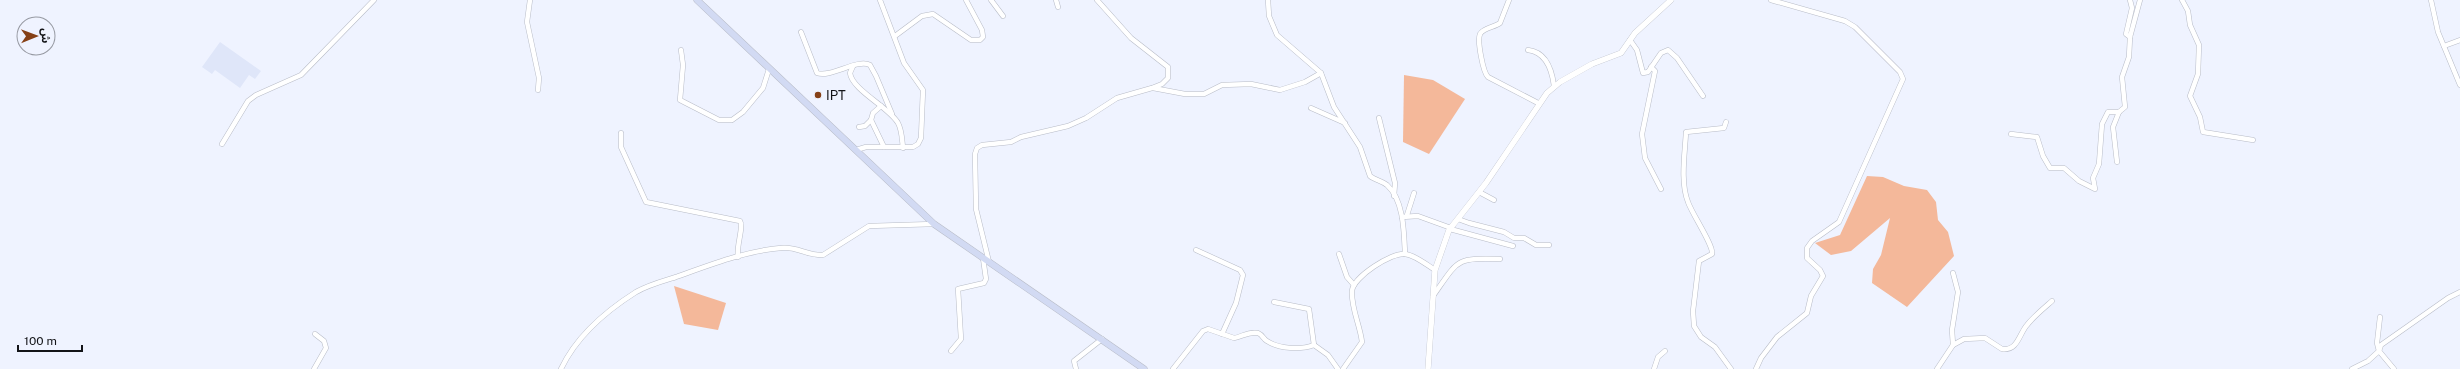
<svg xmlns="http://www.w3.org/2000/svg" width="2460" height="369" viewBox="0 0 2460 369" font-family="'Public Sans','Noto Sans Arabic',sans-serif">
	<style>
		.built { fill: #dfe6f9 }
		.green { fill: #f4b89a }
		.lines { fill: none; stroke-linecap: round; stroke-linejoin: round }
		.minor-casing { stroke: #b8bcc7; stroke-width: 5.5 }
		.tertiary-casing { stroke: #b8bcc7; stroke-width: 6 }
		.secondary-casing { stroke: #b8bcc7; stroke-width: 7 }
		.minor { stroke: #fff; stroke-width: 4.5 }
		.tertiary { stroke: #fff; stroke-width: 5.5 }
		.secondary { stroke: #d2daf3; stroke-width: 6 }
		.poi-dot { fill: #854017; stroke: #eff3ff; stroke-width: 1.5 }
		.labels { text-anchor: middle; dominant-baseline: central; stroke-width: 3; stroke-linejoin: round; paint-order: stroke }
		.poi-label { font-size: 13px; fill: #131418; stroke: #eff3ff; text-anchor: start }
	</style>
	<rect width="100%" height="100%" fill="#eff3ff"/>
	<!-- built -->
	<path class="built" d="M220,42L261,71L255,79L249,75L240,88L215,70L212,74L202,67Z"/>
	<!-- green -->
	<g class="green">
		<path d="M1404,75L1433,80L1465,99L1429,154L1403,142Z"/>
		<path d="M1867,176L1883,177L1904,186L1927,190L1936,202L1938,220L1948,232L1954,256L1907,307L1872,283L1873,269L1881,255L1890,218L1851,251L1831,255L1815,243L1840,235Z"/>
		<path d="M674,286L726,303L718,330L684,324Z"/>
	</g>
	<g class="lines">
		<!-- minor casing -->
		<g class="minor-casing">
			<g id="minor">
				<path d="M530,0L527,22L539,78L538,90"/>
				<path d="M991,0L1003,16"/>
				<path d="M1056,0L1058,7"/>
				<path d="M1268,0L1269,16L1277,35L1321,73L1334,107L1360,147L1370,176C1375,180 1382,181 1387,185C1404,200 1404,233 1405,254"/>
				<path d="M1509,0L1500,23C1495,27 1483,28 1480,34C1477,41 1483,72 1488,77L1538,103"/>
				<path d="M2182,0L2188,11L2190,25L2199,45L2198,74L2190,96L2200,117L2203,132L2253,140"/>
				<path d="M2431,0L2438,32L2460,85"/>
				<path d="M801,32L817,73C831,78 858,58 870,65L876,76L892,114"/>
				<path d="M895,36L922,16L933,14L971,40H980L983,37L982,30L966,0"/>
				<path d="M2130,37L2126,34L2132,8L2130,0"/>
				<path d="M1630,40L1637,50L1643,73L1648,72L1661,53L1668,50L1677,58L1703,96"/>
				<path d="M2444,46L2460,40"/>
				<path d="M681,50L683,65L680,100L719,120H732L743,112L763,88L769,69"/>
				<path d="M1528,50C1546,52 1552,70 1554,86"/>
				<path d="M853,66L850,73C852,90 889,107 898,123C902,130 902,140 903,148"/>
				<path d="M1651,67L1655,71L1642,134L1645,158L1661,189"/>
				<path d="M1153,88L1185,94H1204L1222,85L1251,84L1280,90L1305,82L1321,73"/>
				<path d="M881,106L873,113L871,120L884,147"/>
				<path d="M1311,108L1345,123"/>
				<path d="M1379,118L1395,183L1394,196"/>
				<path d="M1726,122L1724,128L1686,132C1685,153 1680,182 1688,202C1692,214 1714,246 1712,254L1699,261L1693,311L1694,326L1701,337L1715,347L1731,369"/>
				<path d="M859,127L865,126L871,120"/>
				<path d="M621,133V147L646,202L740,221C744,227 736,246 738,257"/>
				<path d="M2011,134L2037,137L2043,156L2050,168H2064L2079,181L2095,189L2093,178L2099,164L2102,124L2108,112H2119"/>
				<path d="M222,144L248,101L256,95L301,75L374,0"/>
				<path d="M856,150L866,147H913L918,144L921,138L923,90L904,63L880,0"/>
				<path d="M2117,162L2113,127L2119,112L2125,107L2122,77L2129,57L2130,37L2140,0"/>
				<path d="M1479,192L1494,200"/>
				<path d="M1407,215L1414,193"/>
				<path d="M1402,217L1418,216L1451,228"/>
				<path d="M1458,219L1469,223L1504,232L1514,238H1524L1536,245H1549"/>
				<path d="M1450,229L1513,246"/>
				<path d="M1196,250L1240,270L1243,275L1236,303L1222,334"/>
				<path d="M1339,254L1347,277L1354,285"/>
				<path d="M989,262L976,209L975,154L977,148L982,145L1011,142L1021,137L1068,126L1086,118L1117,98L1152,88L1162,84L1168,78V67L1131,38L1097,0"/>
				<path d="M1433,296C1459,259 1455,258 1500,259"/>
				<path d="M1274,302L1309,309L1314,345L1328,355L1338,369"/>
				<path d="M1953,345L1952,330L1958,292L1953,273"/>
				<path d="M951,351L961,339L958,289L984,283L986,279L983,258"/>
				<path d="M314,369L326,348L324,341L315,334"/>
				<path d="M561,369C576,337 606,311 636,292C648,285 663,281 676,277C710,265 745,251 781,248C796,246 808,256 823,255L869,226L934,224"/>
				<path d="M1076,369L1074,361L1102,339"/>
				<path d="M1173,369L1203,331L1208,329L1234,338C1242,337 1248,331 1258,333C1263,335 1263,339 1267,341C1279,349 1301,350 1314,345"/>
				<path d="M1343,369L1362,342C1360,325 1351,308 1352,291C1353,277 1392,252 1405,254C1415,255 1427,265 1435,270"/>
				<path d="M1654,369L1658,357L1665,351"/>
				<path d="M1756,369L1761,358L1777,337L1807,313L1811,296L1823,276L1820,270L1807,258V248L1812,241L1839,222L1903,79L1900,72L1855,27L1845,21L1771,0"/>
				<path d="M1937,369L1953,345L1964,339L1985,338L2002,349C2018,351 2019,334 2027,325C2034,316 2044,308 2052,301"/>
				<path d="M2352,369L2368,361L2379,351L2377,343L2380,317"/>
				<path d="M2394,369L2379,351L2381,345L2448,298L2460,292"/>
			</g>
		</g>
		<!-- tertiary casing -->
		<g class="tertiary-casing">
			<path id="tertiary" d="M1428,369L1435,270L1449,230L1486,183L1547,93L1560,82L1592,64L1621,53L1635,33L1671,0"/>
		</g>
		<!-- secondary casing -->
		<g class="secondary-casing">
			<path id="secondary" d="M697,0L934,224L1144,369"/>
		</g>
		<!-- minor -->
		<use href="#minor" class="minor"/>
		<!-- tertiary -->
		<use href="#tertiary" class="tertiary"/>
		<!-- secondary -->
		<use href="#secondary" class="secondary"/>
	</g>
	<!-- markers -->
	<circle class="poi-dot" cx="818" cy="95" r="4"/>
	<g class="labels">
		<!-- poi labels -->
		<g class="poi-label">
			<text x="826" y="95">IPT</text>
		</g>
	</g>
	<!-- north arrow -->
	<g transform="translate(36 36) rotate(89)"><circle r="19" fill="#eff3ff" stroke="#979aa3"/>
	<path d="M0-3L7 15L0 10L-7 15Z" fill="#854017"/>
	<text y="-6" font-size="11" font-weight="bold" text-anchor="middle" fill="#131418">ش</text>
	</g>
	<!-- scale -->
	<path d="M18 345v6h64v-6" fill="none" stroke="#131418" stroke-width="2"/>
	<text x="24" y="345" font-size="12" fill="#131418" stroke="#eff3ff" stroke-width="3" paint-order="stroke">100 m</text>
</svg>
